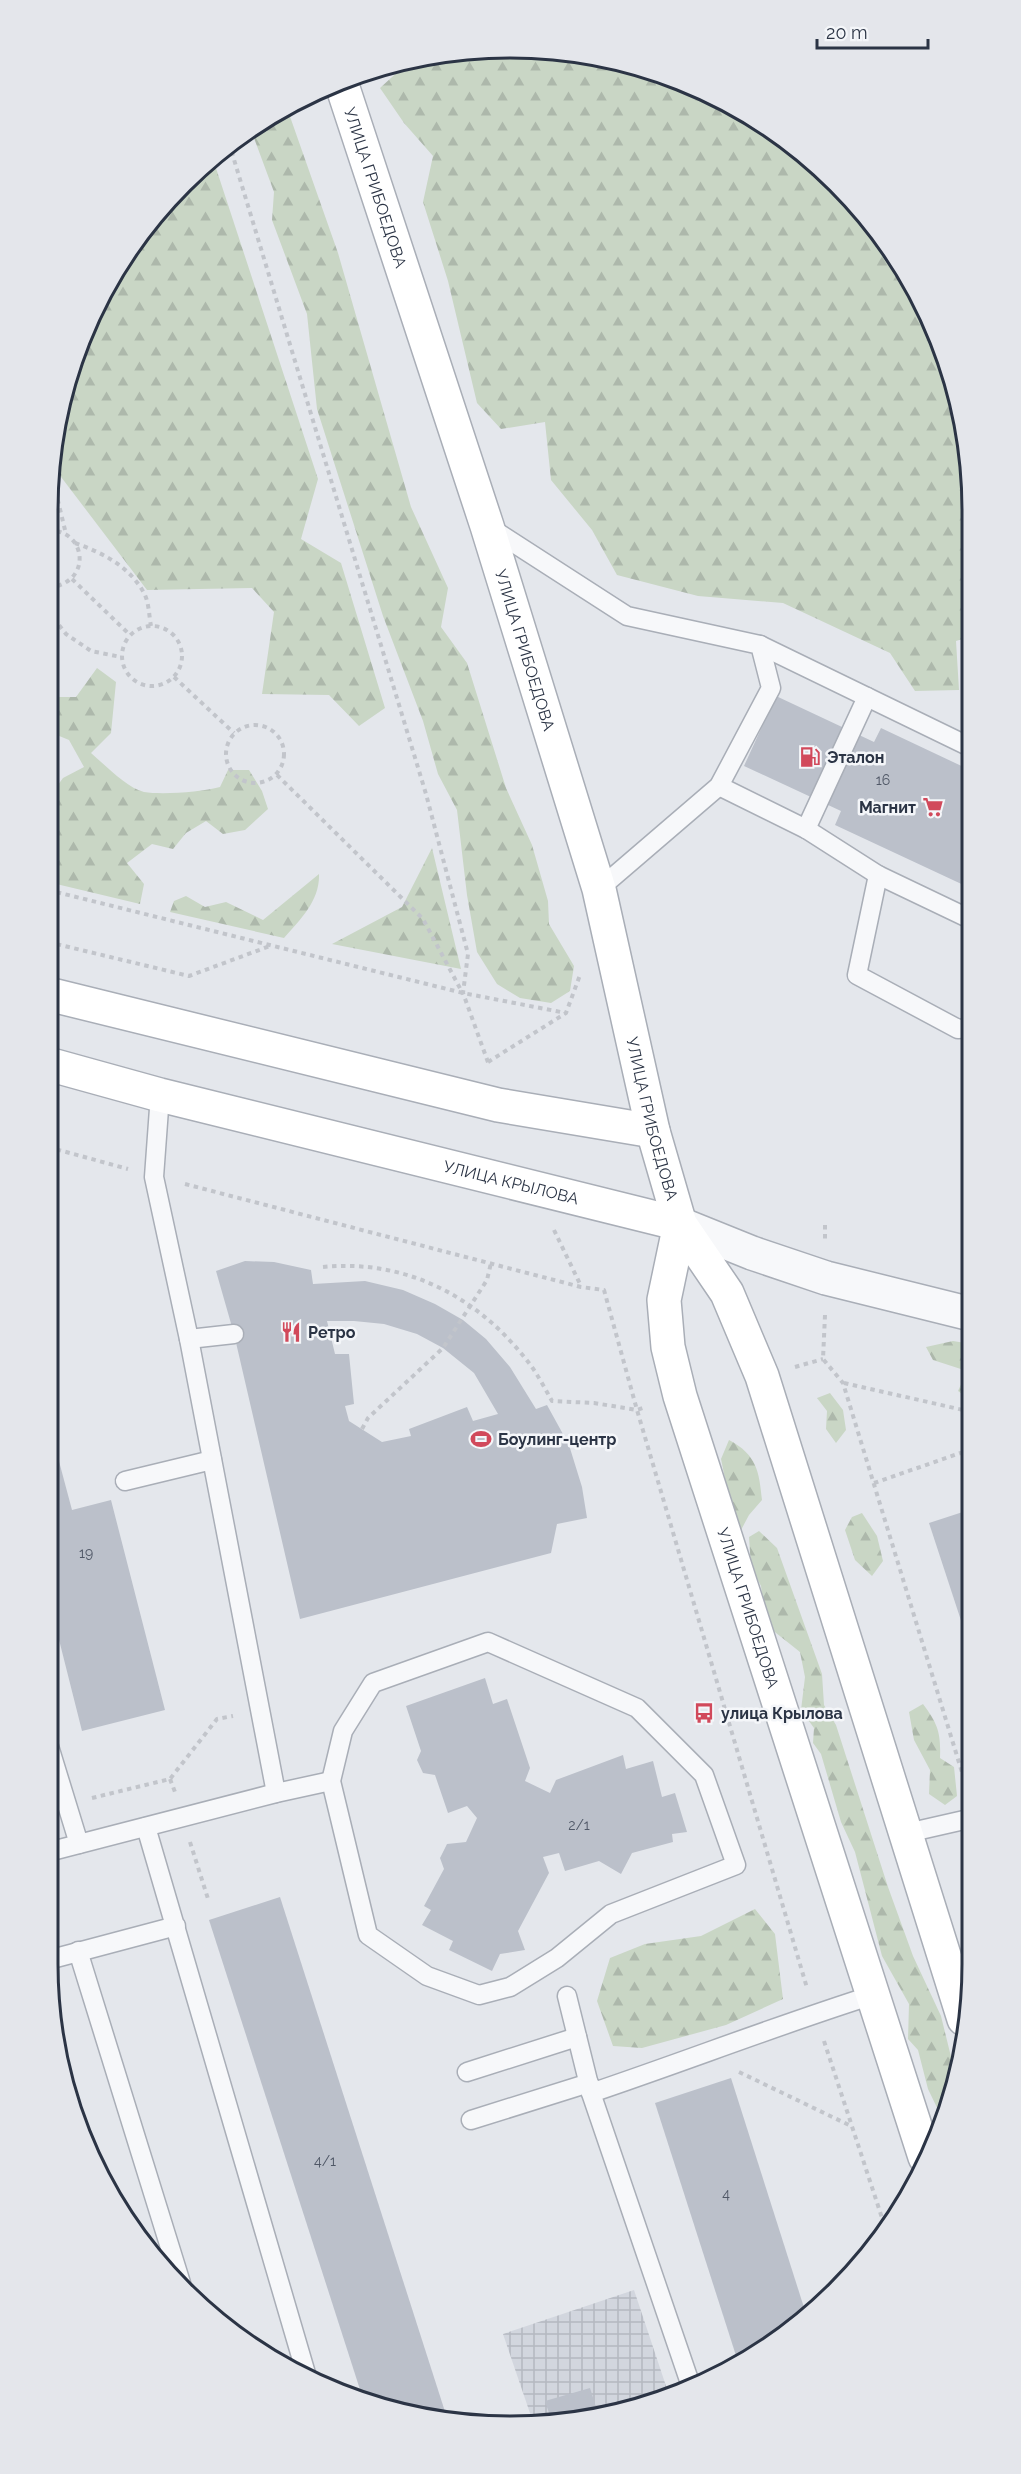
<svg xmlns="http://www.w3.org/2000/svg" width="1021" height="2474" viewBox="0 0 1021 2474" font-family="Raleway,sans-serif">
	<style>
		.industrial { fill: url(#industrial-grid) }
		.forest { fill: url(#forest-firs) }
		.building { fill: #bbc0ca; fill-rule: evenodd }
		.lines { fill: none; stroke-linecap: round; stroke-linejoin: round }
		.service-casing { stroke: #a9aeb7; stroke-width: 21 }
		.minor-casing { stroke: #a9aeb7; stroke-width: 36 }
		.secondary-casing { stroke: #a9aeb7; stroke-width: 36 }
		.path { stroke: #c2c5cb; stroke-width: 4; stroke-dasharray: 4.5 4.5; stroke-linecap: butt }
		.service { stroke: #f7f8fa; stroke-width: 18 }
		.minor { stroke: #f7f8fa; stroke-width: 33 }
		.secondary { stroke: #fff; stroke-width: 33 }
		.labels { text-anchor: middle; dominant-baseline: central; stroke-width: 5; stroke-linejoin: round; paint-order: stroke }
		.number-label { font-size: 14px; fill: #4f5766 }
		.street-label { font-size: 16px; fill: #2b3445; stroke: #f4f6f9 }
		.poi-label { font-size: 16px; font-weight: bold; fill: #2b3445; stroke: #f4f6f9; text-anchor: start }
		.rim { fill: none; stroke: #2b3445; stroke-width: 3 }
	</style>
	<defs>
		<pattern id="industrial-grid" width="8" height="8" patternUnits="userSpaceOnUse" patternTransform="scale(1.5)"><rect width="8" height="8" fill="#d2d6de"/><path d="M0 4h8M4 0v8" fill="none" stroke="#b4b8c0"/></pattern>
		<pattern id="forest-firs" width="22" height="20" patternUnits="userSpaceOnUse" patternTransform="scale(1.5)"><rect width="22" height="20" fill="#c9d6c5"/><path d="M5 1l3.5 6h-7zM16 11l3.5 6h-7z" fill="#adb8ab"/></pattern>
	</defs>
	<rect width="100%" height="100%" fill="#e4e7ec"/>
	<!-- industrial -->
	<path class="industrial" d="M634,2290L668,2392L601,2417L532,2419L503,2334Z"/>
	<!-- forest -->
	<g class="forest">
		<path d="M480,49L571,52L659,72L767,126L858,206L938,333L969,450V637L956,641L959,690L915,691L890,653L783,603L698,596L617,575L592,530L551,480L545,422L501,429L477,403L448,281L423,202L433,156L404,123L380,88L404,66L403,62Z"/>
		<path d="M287,108L338,253L411,507L448,588L441,627L467,663L506,788L532,845L548,901L549,924L574,966L570,991L551,1003L520,998L497,984L477,952L467,895L457,810L438,774L423,721L383,616L317,409L307,314L272,220L274,192L251,130Z"/>
		<path d="M213,159L318,479L301,539L341,563L385,708L359,726L329,695L262,694L274,612L252,588L147,590L55,469L72,362L110,280L163,206Z"/>
		<path d="M97,668L116,682L111,733L91,753C105,765 127,788 144,792C162,795 202,792 220,787L228,770H249L262,791L268,809L245,830L223,834L206,821L186,833L173,849L152,844L127,863L144,884L140,904L48,882V822L53,813L52,793L63,778L84,767L69,740L52,733L58,711L48,705V691L59,697H76Z"/>
		<path d="M432,848L461,969L332,944L402,907Z"/>
		<path d="M319,874C320,900 301,919 284,938L170,912L174,901L186,896L205,907L226,902L263,920Z"/>
		<path d="M953,1341L971,1344L972,1401L958,1391L967,1371L933,1360L926,1347Z"/>
		<path d="M830,1393L843,1410L846,1430L836,1443L826,1429L827,1411L817,1398Z"/>
		<path d="M729,1440C757,1455 759,1471 762,1500L749,1515L741,1530L731,1508L721,1459Z"/>
		<path d="M862,1513L877,1536L883,1561L872,1576L855,1560L845,1530L852,1517Z"/>
		<path d="M759,1531L777,1548L822,1674L824,1705L836,1725L888,1887L913,1956L941,2016L955,2073L946,2117L942,2118L928,2089L918,2050L908,2039L909,2004L882,1956L855,1852L841,1822L821,1754L813,1743L814,1728L801,1710L805,1677L800,1652L766,1625L761,1586L751,1567L749,1537Z"/>
		<path d="M923,1704C938,1724 941,1733 940,1758L954,1767L957,1796L945,1805L929,1794L930,1770L914,1740L909,1712Z"/>
		<path d="M755,1909L775,1934L783,1999L726,2025L642,2048L613,2046L597,2001L610,1958L645,1944L701,1936Z"/>
	</g>
	<!-- building -->
	<g class="building">
		<path d="M776,696L874,742L881,728L970,770V888L835,825L841,811L744,766Z"/>
		<path d="M245,1261L274,1262L311,1270L313,1284L365,1281L403,1290L435,1304L463,1320L486,1339L510,1367L536,1409L547,1405L569,1445L582,1487L587,1518L557,1524L551,1553L300,1619L234,1334L216,1271ZM327,1321H354L384,1324L417,1334L443,1348L474,1373L498,1414L473,1421L467,1407L409,1429L411,1436L382,1442L349,1421L345,1406L354,1404L349,1354H335Z"/>
		<path d="M48,1420L72,1510L111,1500L165,1710L82,1731L48,1596Z"/>
		<path d="M972,1509V1654L929,1523Z"/>
		<path d="M485,1678L493,1704L507,1699L530,1768L525,1781L550,1793L556,1780L623,1755L626,1769L653,1761L662,1797L675,1793L687,1832L672,1834L673,1842L632,1853L621,1874L599,1861L565,1871L559,1853L543,1857L549,1873L518,1931L525,1950L500,1954L492,1971L449,1950L453,1941L422,1925L431,1910L424,1906L444,1869L440,1858L447,1844L466,1842L477,1818L467,1806L448,1813L435,1775L423,1773L417,1760L421,1751L406,1706Z"/>
		<path d="M280,1897L448,2421L364,2402L209,1920Z"/>
		<path d="M731,2078L807,2317L739,2365L655,2103Z"/>
		<path d="M590,2388L599,2417L551,2419L545,2401Z"/>
	</g>
	<g class="lines">
		<!-- service casing -->
		<g class="service-casing">
			<g id="service">
				<path d="M489,527L627,616L760,645L771,688L719,786L599,889"/>
				<path d="M760,645L970,747"/>
				<path d="M719,786L806,829L878,875L970,919"/>
				<path d="M806,829L867,697"/>
				<path d="M878,875L857,975L958,1029L971,1028"/>
				<path d="M160,1095L154,1177L189,1339L276,1793"/>
				<path d="M189,1339L234,1334"/>
				<path d="M125,1481L212,1460"/>
				<path d="M488,1642L637,1708L704,1775L736,1865L611,1914L557,1958L510,1987L479,1995L427,1976L368,1935L331,1781L343,1731L373,1683Z"/>
				<path d="M48,1743L79,1844"/>
				<path d="M146,1827L307,2377"/>
				<path d="M907,1833L973,1818"/>
				<path d="M48,1852L276,1793L331,1781"/>
				<path d="M78,1951L181,2283"/>
				<path d="M48,1960L176,1926"/>
				<path d="M567,1996L591,2093L690,2383"/>
				<path d="M467,2072L577,2037"/>
				<path d="M591,2093C686,2061 778,2025 873,1995"/>
				<path d="M471,2120L589,2083"/>
			</g>
		</g>
		<!-- minor casing -->
		<g class="minor-casing">
			<path id="minor" d="M680,1224L752,1253L826,1278L971,1314"/>
		</g>
		<!-- secondary casing -->
		<g class="secondary-casing">
			<g id="secondary">
				<path id="s1" d="M341,82L487,526L599,889L653,1131L680,1224L727,1293L762,1376L964,2019"/>
				<path d="M48,994L498,1105L653,1131"/>
				<path id="s2" d="M48,1064L160,1095L680,1224"/>
				<path id="s3" d="M680,1224L664,1300L668,1347L680,1396L925,2157"/>
			</g>
		</g>
		<!-- path -->
		<g class="path">
			<path d="M229,143L426,794L468,954L463,993L489,1065"/>
			<path d="M51,493L58,501L66,534"/>
			<path d="M48,531C84,527 96,582 48,588"/>
			<path d="M75,543C103,553 129,566 144,593C149,602 149,616 151,626"/>
			<path d="M72,579L130,635"/>
			<path d="M48,611L66,634L91,651L121,657"/>
			<circle cx="152" cy="656" r="30"/>
			<path d="M174,677L234,733"/>
			<circle cx="255" cy="754" r="29"/>
			<path d="M277,775L423,919L462,992"/>
			<path d="M48,890L463,993L566,1013"/>
			<path d="M48,942L189,976L270,946"/>
			<path d="M488,1062L566,1013L580,975"/>
			<path d="M48,1147L128,1169"/>
			<path d="M185,1184L581,1287L604,1290L637,1410L807,1988"/>
			<path d="M825,1225V1242"/>
			<path d="M554,1230L581,1286"/>
			<path d="M323,1267C404,1259 475,1295 525,1358C536,1371 544,1387 552,1401L594,1403L637,1410L646,1407"/>
			<path d="M825,1315L823,1359L843,1383L968,1792"/>
			<path d="M795,1367L823,1359"/>
			<path d="M844,1383L972,1412"/>
			<path d="M362,1429L368,1418L443,1348L487,1280L491,1263"/>
			<path d="M874,1483L972,1449"/>
			<path d="M170,1779L175,1792"/>
			<path d="M92,1798L170,1779L217,1719L233,1716"/>
			<path d="M190,1842L209,1902"/>
			<path d="M824,2041L886,2230"/>
			<path d="M739,2072L851,2126"/>
		</g>
		<!-- service -->
		<use href="#service" class="service"/>
		<!-- minor -->
		<use href="#minor" class="minor"/>
		<!-- secondary -->
		<use href="#secondary" class="secondary"/>
	</g>
	<!-- icons -->
	<defs>
		<g id="fuel-bare" transform="scale(1.62)"><path d="M-5.5-6h7V0h2V4h1.3V-2.5L3-4.5l.8-.8L6-3V5H2.5V1h-1V6h-7ZM-4.2-4.7v3.2H.2V-4.7Z" fill="#d1495b" stroke="#f4f6f9" stroke-width="2.5" paint-order="stroke"/></g>
		<g id="supermarket-bare" transform="scale(1.62)"><path d="M-6-5.5h2.5l.6 2H6L4.5 2H-2.5L-4.4-4H-6ZM-1.5 3.2a1.3 1.3 0 1 0 .1 0ZM3 3.2a1.3 1.3 0 1 0 .1 0Z" fill="#d1495b" stroke="#f4f6f9" stroke-width="2.5" paint-order="stroke"/></g>
		<g id="restaurant-bare" transform="scale(1.62)"><path d="M-5-6h1v4h1v-4h1v4h1v-4h1v5L-1.5 .5V6h-2V.5L-5-1ZM5-6V6H3V1.5H1.5Q1.5-4 5-6Z" fill="#d1495b" stroke="#f4f6f9" stroke-width="2.5" paint-order="stroke"/></g>
		<g id="stadium-bare" transform="scale(1.62)"><path d="M0-5a6.5 5 0 1 0 0 10a6.5 5 0 1 0 0-10ZM-3.5-1.8h7v3.6h-7Z" fill="#d1495b" stroke="#f4f6f9" stroke-width="2.5" paint-order="stroke"/></g>
		<g id="bus-bare" transform="scale(1.62)"><path d="M-5-6H5V4H4V6H2V4H-2V6H-4V4H-5ZM-3.5-4V0h7V-4ZM-3.5 1.2v1.5H-2V1.2ZM2 1.2v1.5H3.5V1.2Z" fill="#d1495b" stroke="#f4f6f9" stroke-width="2.5" paint-order="stroke"/></g>
	</defs>
	<g fill-rule="evenodd">
		<use href="#fuel-bare" x="810" y="757"/>
		<use href="#supermarket-bare" x="933" y="807"/>
		<use href="#restaurant-bare" x="291" y="1332"/>
		<use href="#stadium-bare" x="481" y="1439"/>
		<use href="#bus-bare" x="704" y="1713"/>
	</g>
	<g class="labels">
		<!-- number labels -->
		<g class="number-label">
			<text x="883" y="780">16</text>
			<text x="86" y="1553">19</text>
			<text x="579" y="1825">2/1</text>
			<text x="325" y="2161">4/1</text>
			<text x="726" y="2194">4</text>
		</g>
		<!-- street labels -->
		<g class="street-label">
			<text stroke="none"><textPath href="#s1" startOffset="111">УЛИЦА ГРИБОЕДОВА</textPath></text>
			<text stroke="none"><textPath href="#s1" startOffset="597">УЛИЦА ГРИБОЕДОВА</textPath></text>
			<text stroke="none"><textPath href="#s1" startOffset="1083">УЛИЦА ГРИБОЕДОВА</textPath></text>
			<text stroke="none"><textPath href="#s2" startOffset="478">УЛИЦА КРЫЛОВА</textPath></text>
			<text stroke="none"><textPath href="#s3" startOffset="398">УЛИЦА ГРИБОЕДОВА</textPath></text>
		</g>
		<!-- poi labels -->
		<g class="poi-label">
			<text x="827" y="757">Эталон</text>
			<text x="916" y="807" text-anchor="end">Магнит</text>
			<text x="308" y="1332">Ретро</text>
			<text x="498" y="1439">Боулинг-центр</text>
			<text x="721" y="1713">улица Крылова</text>
		</g>
	</g>
	<!-- crop -->
	<path d="M0 0H1021V2474H0ZM510 58H510A452 452 0 0 1 962 510V1964A452 452 0 0 1 510 2416H510A452 452 0 0 1 58 1964V510A452 452 0 0 1 510 58Z" fill="#e4e6eb" fill-rule="evenodd"/>
	<path class="rim" d="M510 58H510A452 452 0 0 1 962 510V1964A452 452 0 0 1 510 2416H510A452 452 0 0 1 58 1964V510A452 452 0 0 1 510 58Z"/>
	<!-- scale -->
	<path d="M817 39v9h111v-9" fill="none" stroke="#2b3445" stroke-width="3"/>
	<text x="826" y="39" font-size="18" fill="#2b3445" stroke="#f4f6f9" stroke-width="4.5" paint-order="stroke">20 m</text>
</svg>
